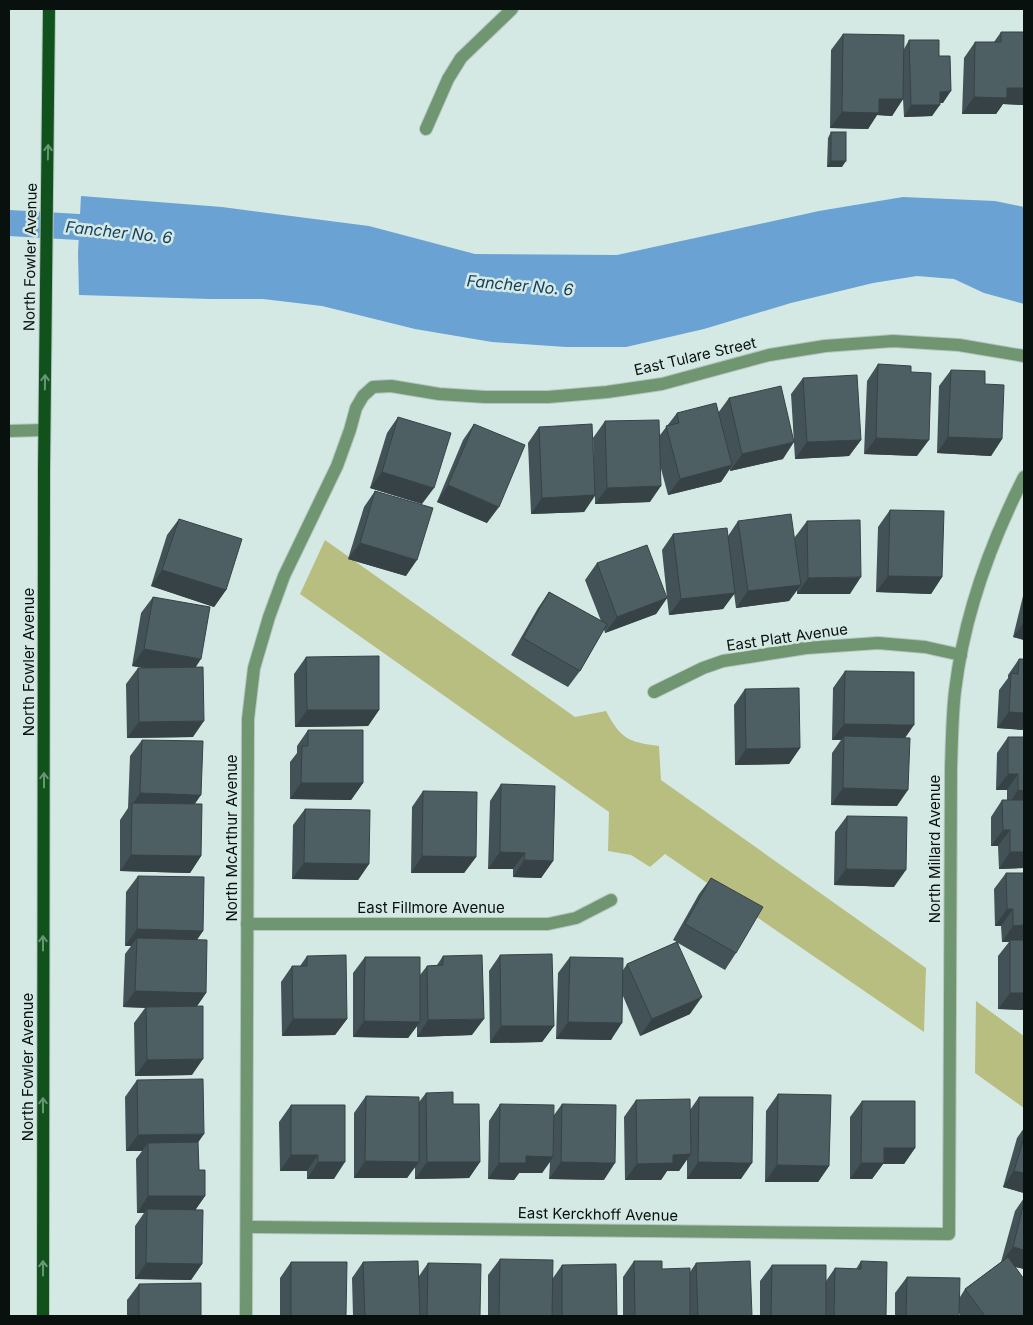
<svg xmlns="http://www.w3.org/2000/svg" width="1033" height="1325" viewBox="0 0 1033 1325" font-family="Inter,sans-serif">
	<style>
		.green { fill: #b8be80 }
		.water { fill: #6aa2d4 }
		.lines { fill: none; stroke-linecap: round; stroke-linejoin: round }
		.canal { stroke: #6aa2d4; stroke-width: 26 }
		.minor-casing { stroke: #b4c6c2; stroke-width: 14 }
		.major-casing { stroke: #b4c6c2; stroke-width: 14 }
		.minor { stroke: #6f9671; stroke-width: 12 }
		.major { stroke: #10511c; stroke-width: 12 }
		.wall { fill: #435256 }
		.shaded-wall { fill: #374246 }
		.building { fill: #4e5f64; stroke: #374246 }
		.oneway { stroke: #689576 }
		.labels { text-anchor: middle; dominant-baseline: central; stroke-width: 5; stroke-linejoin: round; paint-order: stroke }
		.street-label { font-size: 15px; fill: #09110f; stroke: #d4e9e4 }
		.water-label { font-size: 16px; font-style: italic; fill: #123c5e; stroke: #d4e9e4 }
	</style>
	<rect width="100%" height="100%" fill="#d4e9e4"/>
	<!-- green -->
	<g class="green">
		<path d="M325,540L575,717L606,711C621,739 628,742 659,746L661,780L926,968L924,1032L665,854L650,867L631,855L608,851L609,812L300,594Z"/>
		<path d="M976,1001L1024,1036V1108L975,1073Z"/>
	</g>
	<!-- water -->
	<path class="water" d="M81,196L222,207L369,226L475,254L617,255L819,211L903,197L995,201L1024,207V304L984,293L954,279L917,276L873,283L791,303L704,329L626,347H566L492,342L415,329L322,306L263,299H210L79,295L78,253Z"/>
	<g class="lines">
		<!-- canal -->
		<path class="canal" d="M9,223L79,227L115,231"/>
		<!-- minor casing -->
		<g class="minor-casing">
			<g id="minor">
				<path d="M426,129L448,79L461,58L512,9"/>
				<path d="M9,431L44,430"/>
				<path d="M654,692L703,668L723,661L806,648L878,643L925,647L961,655"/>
				<path d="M247,924H548L576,918L611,900"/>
				<path d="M247,1227L949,1234L951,767C952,742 952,716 955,691C964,615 990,544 1024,477"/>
				<path d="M246,1316L248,719L254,668L269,617L284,576L337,466L350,430L356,408L363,396L373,387L391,386L439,394L485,397H548L607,392L662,384L769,355L825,346L893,341L959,345L1024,356"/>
			</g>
		</g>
		<!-- major casing -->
		<g class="major-casing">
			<path id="major" d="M43,1316L44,470L49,9"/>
		</g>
		<!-- minor -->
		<use href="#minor" class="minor"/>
		<!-- major -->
		<use href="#major" class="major"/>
	</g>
	<!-- wall -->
	<g class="wall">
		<path d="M1001,32H1024V103L1023,105L1003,104L996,114H962L964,58L975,42H994Z"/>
		<path d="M843,34L904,49L909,40L939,56L943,103H940L932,116L904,117L903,99L892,116L877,115L868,129L830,128L831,50Z"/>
		<path d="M831,132L842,167H827L828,138Z"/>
		<path d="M878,364L911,372L917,456L864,454L867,381Z"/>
		<path d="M951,370L1002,439L991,456L937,453L939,386Z"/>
		<path d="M803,378L861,440L849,456L795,459L791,394Z"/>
		<path d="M729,398L783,459L730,471V469L721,482L668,495L660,465L650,502L595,504V496L584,512L531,514L528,443L539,427L594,475L593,438L605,421L660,435L677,413H718Z"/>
		<path d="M398,417L422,504L370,488L387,433Z"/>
		<path d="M474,424L487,523L437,502L463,440Z"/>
		<path d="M375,491L406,576L348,559L364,507Z"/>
		<path d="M890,510L942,577L931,594L876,592L878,527Z"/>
		<path d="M179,519L226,590L214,607L151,586L167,535Z"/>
		<path d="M738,521L795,544V537L807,521L850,594H797V590L789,601L736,608L734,593L723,609L669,615L667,598L656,614L605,633L604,629L580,671L568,687L511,655L538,608L549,592L601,621L585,580L597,563L667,598L662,550L673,534L728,536Z"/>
		<path d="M1024,592V640L1013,637Z"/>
		<path d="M153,597L196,667L193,737L127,738L126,684L138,668H145L132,666L141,613Z"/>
		<path d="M306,657L379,710L368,726L295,727L294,674Z"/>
		<path d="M1019,659H1024V730L997,728L999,690L1008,678V675Z"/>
		<path d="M845,671L905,738L897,806L831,805L832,753L841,740H832L833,688Z"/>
		<path d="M745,689L800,748L789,764L735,765L734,705Z"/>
		<path d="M308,730L363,783L351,800L290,799V762L297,753V746Z"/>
		<path d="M1008,737H1024V868L999,869L998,846H991V817L1002,800H1007V790H996L997,753Z"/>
		<path d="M142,740L195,804L201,856L190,873L120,871V820L128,808L130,756Z"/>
		<path d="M501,784L553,861L541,878L513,877V869H488L490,801Z"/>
		<path d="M423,791L476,857L464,873H411L412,807Z"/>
		<path d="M305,809L369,864L358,880L292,879L293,825Z"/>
		<path d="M847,816L894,887L834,885L835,832Z"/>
		<path d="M1006,873H1024V1010L998,1009V956L1009,942H1002L1001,926H995L994,889Z"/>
		<path d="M138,876L203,931L197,940L206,993L197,1006L192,1075L135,1076L134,1023L145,1008L123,1007L125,954L131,946H125L126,892Z"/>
		<path d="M711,878L736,953L725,970L678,943L690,1014L640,1036L623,996L611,1040L556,1039L558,973L570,957L623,970L627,964L677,942L673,940L699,894Z"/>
		<path d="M500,955L554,1026L542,1042L490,1043L489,971Z"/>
		<path d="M307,956L347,1019L335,1035L282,1036L281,982L292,966H300Z"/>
		<path d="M443,956L472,1035L417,1037V1026L408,1038L353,1037V973L365,957L420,975L427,966L437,965Z"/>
		<path d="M137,1080L198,1142L199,1170L205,1196L195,1210L202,1264L191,1280L135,1279V1226L144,1213H137L136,1159L142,1151H126L125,1097Z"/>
		<path d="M426,1093L453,1104L480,1162L469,1178L415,1179V1166L407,1178H354V1113L366,1096L419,1102Z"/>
		<path d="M778,1094L829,1166L818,1182H765L766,1111Z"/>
		<path d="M699,1097L741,1179H687V1159L679,1171H667L661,1180H625L624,1117L636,1100L690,1110Z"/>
		<path d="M862,1101L915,1148L904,1164H883L872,1179H850V1117Z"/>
		<path d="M500,1104L554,1115L562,1104L604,1180L549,1179L550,1162L542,1173H519L514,1180L488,1179L489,1121Z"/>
		<path d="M291,1105L334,1179H307V1171H280L279,1122Z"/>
		<path d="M1024,1128V1193L1003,1187L1017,1138Z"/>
		<path d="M1024,1198V1269L1015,1267L1024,1316H961L959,1313V1316H895V1293L907,1277L960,1297L965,1289L1001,1262L1015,1211Z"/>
		<path d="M500,1259L553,1278L562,1265L617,1316H488V1275Z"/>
		<path d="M634,1261L662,1269L690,1272L696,1263L752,1316H623V1277Z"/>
		<path d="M861,1261L886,1316H760V1281L772,1265L826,1281L835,1268L856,1269Z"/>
		<path d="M291,1262L346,1316H280V1278Z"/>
		<path d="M363,1262L419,1276L428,1263L480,1316H353L352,1278Z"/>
		<path d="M139,1284L201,1316H127V1300Z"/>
	</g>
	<!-- shaded-wall -->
	<g class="shaded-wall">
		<path d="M1007,88H1024V103L1023,105L1003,104L996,114H962L974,97Z"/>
		<path d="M951,91L943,103H932L940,92Z"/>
		<path d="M879,99H903L892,116L877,115L868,129L830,128L842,112Z"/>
		<path d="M911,105H940L932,116L904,117Z"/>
		<path d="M831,161H846L842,167H827Z"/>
		<path d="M948,437L1002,439L991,456L937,453Z"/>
		<path d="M876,438L929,440L917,456L864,454Z"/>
		<path d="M861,440L849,456L795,459L807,442Z"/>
		<path d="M794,442L783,459L730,471L742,454Z"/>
		<path d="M732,465L721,482L668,495L680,479Z"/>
		<path d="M382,472L434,488L422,504L370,488Z"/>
		<path d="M448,485L499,507L487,523L437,502Z"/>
		<path d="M661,486L650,502L595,504L607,488Z"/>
		<path d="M595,495L584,512L531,514L542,498Z"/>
		<path d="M360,543L417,560L406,576L348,559Z"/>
		<path d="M162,570L226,590L214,607L151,586Z"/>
		<path d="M888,576L942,577L931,594L876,592Z"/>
		<path d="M861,577L850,594H797L808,578Z"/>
		<path d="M801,585L789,601L736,608L748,591Z"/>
		<path d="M735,593L723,609L669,615L681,599Z"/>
		<path d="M667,598L656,614L605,633L617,617Z"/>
		<path d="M1024,622V640L1013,637Z"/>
		<path d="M144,649L201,659L190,676L132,666Z"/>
		<path d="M307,710H379L368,726L295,727Z"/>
		<path d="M1009,712L1024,713V730L997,728Z"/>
		<path d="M204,721L193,737L127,738L139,722Z"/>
		<path d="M844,724L914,725L903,741L844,736L841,740H832Z"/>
		<path d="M800,748L789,764L735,765L746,749Z"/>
		<path d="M1008,774H1018L1007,790H996Z"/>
		<path d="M301,783H363L351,800L290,799Z"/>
		<path d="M843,788L908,790L897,806L831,805Z"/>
		<path d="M1018,790L1024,791V807H1007Z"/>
		<path d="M140,793L201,795L190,811L132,805Z"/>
		<path d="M1003,830H1010L998,846H991Z"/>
		<path d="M500,852L525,853L513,869H488Z"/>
		<path d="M1010,852H1024V868L999,869Z"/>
		<path d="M131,855L201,856L190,873L120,871Z"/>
		<path d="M422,856L476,857L464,873H411Z"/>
		<path d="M524,860L553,861L541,878L513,877Z"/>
		<path d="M304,863L369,864L358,880L292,879Z"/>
		<path d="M846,869L906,870L894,887L834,885Z"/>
		<path d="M1007,909H1013L1001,926H995Z"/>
		<path d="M1024,925V942L1010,940L1009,942H1002L1013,926Z"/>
		<path d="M137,929L203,931L191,947L137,938L131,946H125Z"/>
		<path d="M135,991L206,993L195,1009L123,1007Z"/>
		<path d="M1010,993H1024V1010L998,1009Z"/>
		<path d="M702,997L690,1014L640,1036L652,1019Z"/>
		<path d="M293,1019H347L335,1035L282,1036Z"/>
		<path d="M484,1019L472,1035L417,1037L428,1020Z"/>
		<path d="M364,1021L420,1022L408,1038L353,1037Z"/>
		<path d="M568,1022L622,1023L611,1040L556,1039Z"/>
		<path d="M501,1026H554L542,1042L490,1043Z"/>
		<path d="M203,1059L192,1075L135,1076L147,1060Z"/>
		<path d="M204,1134L193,1150L148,1143L142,1151H126L138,1135Z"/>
		<path d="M884,1148H915L904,1164H883L872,1179H850L861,1163Z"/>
		<path d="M691,1154L679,1171H667L661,1180H625L637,1164L673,1155Z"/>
		<path d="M291,1155H318L307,1171H280Z"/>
		<path d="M526,1156L553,1157L542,1173H519L514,1180L488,1179L499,1163Z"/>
		<path d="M365,1161L419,1162L407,1178H354Z"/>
		<path d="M318,1162H345L334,1179H307Z"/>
		<path d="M427,1162H480L469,1178L415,1179Z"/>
		<path d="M561,1162L615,1163L604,1180L549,1179Z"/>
		<path d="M698,1162L752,1163L741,1179H687Z"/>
		<path d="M777,1165L829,1166L818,1182H765Z"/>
		<path d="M1014,1171L1024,1173V1193L1003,1187Z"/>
		<path d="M148,1196H205L194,1212L147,1209L144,1213H137Z"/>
		<path d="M1013,1247L1024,1250V1269L1001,1263Z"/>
		<path d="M146,1263L202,1264L191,1280L135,1279Z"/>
	</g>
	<!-- building -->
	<g class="building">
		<path d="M1001,32H1024V88H1007V98L974,97L975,42H1001Z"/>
		<path d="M843,34L904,35L903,99H879V113L842,112Z"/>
		<path d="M909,40H939V56H950L951,91L940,92V105H911Z"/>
		<rect x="831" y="132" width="15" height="29"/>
		<path d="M878,364L911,366V372L931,373L929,440L876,438Z"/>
		<path d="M951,370L985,371V384L1004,385L1002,439L948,437Z"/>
		<path d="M857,375L861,440L807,442L803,378Z"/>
		<path d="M781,386L794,442L742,454L729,398Z"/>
		<path d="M716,403L732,465L680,479L666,426L679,423L677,413Z"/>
		<path d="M398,417L451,433L434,488L382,472Z"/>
		<path d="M659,420L661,486L607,488L605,421Z"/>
		<path d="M474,424L525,445L499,507L448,485Z"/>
		<path d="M592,424L595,495L542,498L539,427Z"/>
		<path d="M375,491L433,508L417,560L360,543Z"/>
		<path d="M890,510L944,511L942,577L888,576Z"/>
		<path d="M791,514L801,585L748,591L738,521Z"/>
		<path d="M179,519L242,539L226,590L162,570Z"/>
		<path d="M860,520L861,577L808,578L807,521Z"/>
		<path d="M727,528L735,593L681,599L673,534Z"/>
		<path d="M647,545L667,598L617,617L597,563Z"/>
		<path d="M549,592L607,624L580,671L523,638Z"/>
		<path d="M153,597L210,607L201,659L144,649Z"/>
		<path d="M379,656V710H307L306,657Z"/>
		<path d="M1019,659H1024V713L1009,712L1011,673L1018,674Z"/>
		<path d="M203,667L204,721L139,722L138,668Z"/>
		<path d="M845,671L914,672V725L844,724Z"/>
		<path d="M799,688L800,748L746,749L745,689Z"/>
		<path d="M308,730H363V783H301L302,746H308Z"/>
		<path d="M844,736L910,738L908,790L843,788Z"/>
		<path d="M1008,737H1024V791L1018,790V774H1008Z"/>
		<path d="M142,740L203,741L201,795L140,793Z"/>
		<path d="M501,784L555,786L553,861L524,860L525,853L500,852Z"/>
		<path d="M423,791L477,792L476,857L422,856Z"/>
		<path d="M1002,800H1024V852H1010V830H1003Z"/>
		<path d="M132,803L202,804L201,856L131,855Z"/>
		<path d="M305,809L370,810L369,864L304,863Z"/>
		<path d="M847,816L907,817L906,870L846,869Z"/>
		<path d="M1006,873H1024V925L1013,926V909H1007Z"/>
		<path d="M138,876L204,877L203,931L137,929Z"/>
		<path d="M711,878L763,907L736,953L685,924Z"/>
		<path d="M137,938L207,940L206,993L135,991Z"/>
		<rect x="1010" y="940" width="14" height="53"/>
		<path d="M677,942L702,997L652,1019L627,964Z"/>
		<path d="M552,954L554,1026H501L500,955Z"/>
		<path d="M346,955L347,1019H293L292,966H307V956Z"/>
		<path d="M482,955L484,1019L428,1020L427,966L443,965V956Z"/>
		<path d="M365,957H420V1022L364,1021Z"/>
		<path d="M570,957L623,958L622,1023L568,1022Z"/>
		<path d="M203,1006V1059L147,1060L146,1007Z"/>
		<path d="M203,1079L204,1134L138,1135L137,1080Z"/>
		<path d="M453,1092V1104H479L480,1162H427L426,1093Z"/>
		<path d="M778,1094L831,1095L829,1166L777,1165Z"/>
		<path d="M366,1096L419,1097V1162L365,1161Z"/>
		<path d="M699,1097H753L752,1163L698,1162Z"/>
		<path d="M690,1099L691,1154L673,1155V1163L637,1164L636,1100Z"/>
		<path d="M862,1101H915V1148H884V1163H861Z"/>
		<path d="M500,1104L554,1105L553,1157L526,1156V1163H499Z"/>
		<path d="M562,1104L616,1105L615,1163L561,1162Z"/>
		<path d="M291,1105H345V1162H318V1155H291Z"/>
		<path d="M1024,1137V1173L1014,1171Z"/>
		<path d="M198,1142L199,1170H205V1196H148V1143Z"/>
		<path d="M1024,1202V1250L1013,1247Z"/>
		<path d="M147,1209L203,1210L202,1264L146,1263Z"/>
		<path d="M1008,1257L1024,1279V1316H985L965,1289Z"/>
		<path d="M500,1259L553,1260L552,1316H499Z"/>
		<path d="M418,1261L420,1316H365L363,1262Z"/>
		<path d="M634,1261H662V1269L690,1268V1316H635Z"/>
		<path d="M750,1261L752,1316H698L696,1263Z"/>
		<path d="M861,1261L887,1262L886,1316H834L835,1268L861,1269Z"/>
		<path d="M291,1262H347L346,1316H291Z"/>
		<path d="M428,1263L481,1264L480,1316H427Z"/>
		<path d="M616,1264L617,1316H562V1265Z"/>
		<path d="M772,1265H826V1316H771Z"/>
		<path d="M907,1277L960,1278L959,1316H906Z"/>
		<path d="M201,1283V1316H139V1284Z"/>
	</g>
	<!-- one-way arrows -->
	<defs><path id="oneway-shaft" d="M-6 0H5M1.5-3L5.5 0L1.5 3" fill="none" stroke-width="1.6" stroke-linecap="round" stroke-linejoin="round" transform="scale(1.25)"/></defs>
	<g class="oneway">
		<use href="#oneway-shaft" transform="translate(48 152) rotate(-89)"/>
		<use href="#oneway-shaft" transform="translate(45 382) rotate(-89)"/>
		<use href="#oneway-shaft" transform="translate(44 780) rotate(-90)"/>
		<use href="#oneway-shaft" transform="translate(43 943) rotate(-90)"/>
		<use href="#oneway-shaft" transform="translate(43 1105) rotate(-90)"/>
		<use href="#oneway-shaft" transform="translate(43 1268) rotate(-90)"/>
	</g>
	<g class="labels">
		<!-- street labels -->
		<g class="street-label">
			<text transform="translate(30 257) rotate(-89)">North Fowler Avenue</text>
			<text transform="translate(695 356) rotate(-13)">East Tulare Street</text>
			<text transform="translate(787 637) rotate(-8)">East Platt Avenue</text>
			<text transform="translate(28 662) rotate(-90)">North Fowler Avenue</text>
			<text transform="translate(231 838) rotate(-90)">North McArthur Avenue</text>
			<text transform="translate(934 849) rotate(-90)">North Millard Avenue</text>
			<text x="431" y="907">East Fillmore Avenue</text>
			<text transform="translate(27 1067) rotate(-90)">North Fowler Avenue</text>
			<text transform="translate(598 1214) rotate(1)">East Kerckhoff Avenue</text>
		</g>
		<!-- water labels -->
		<g class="water-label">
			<text transform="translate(119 232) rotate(6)">Fancher No. 6</text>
			<text transform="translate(520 285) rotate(5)">Fancher No. 6</text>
		</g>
	</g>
	<!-- border -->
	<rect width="1033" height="1325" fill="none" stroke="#09110f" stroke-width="20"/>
</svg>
